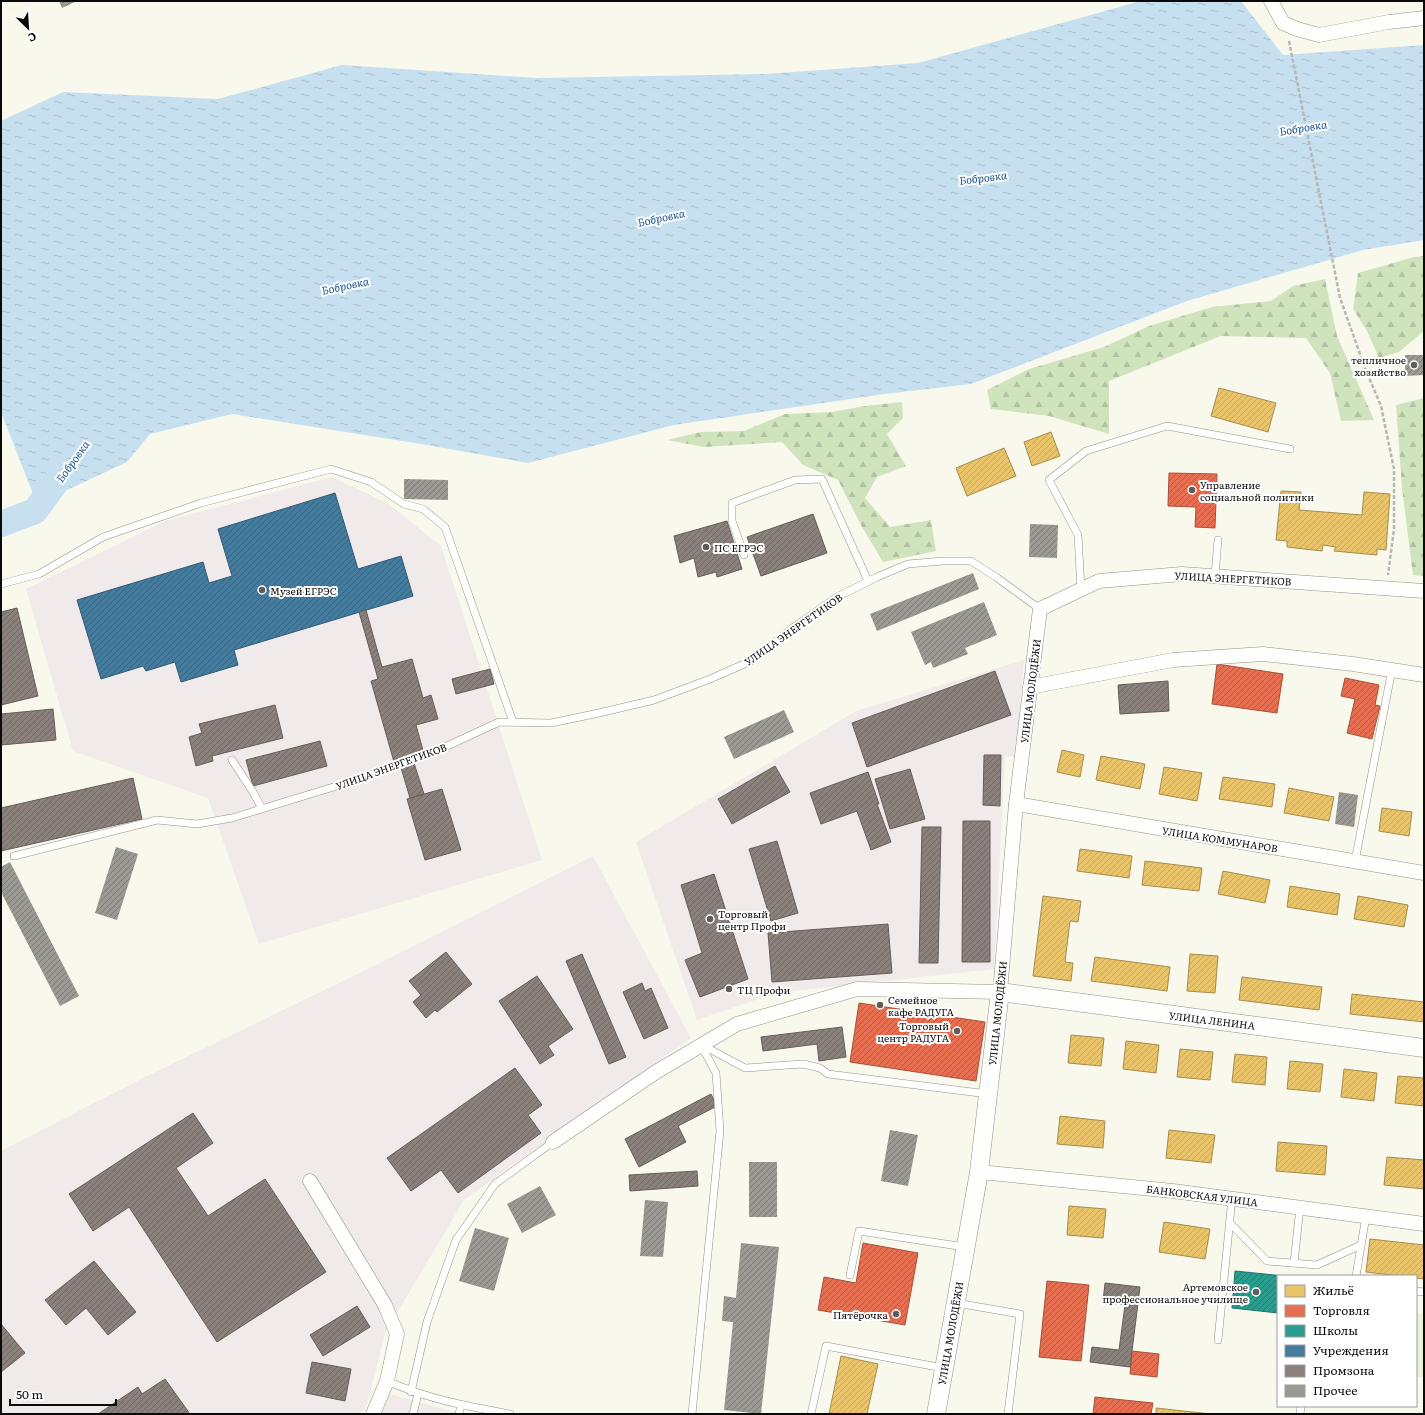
<svg xmlns="http://www.w3.org/2000/svg" width="1425" height="1415" viewBox="0 0 1425 1415" font-family="Literata,serif">
	<style>
		.industrial { fill: #f0eaeb }
		.forest { fill: url(#forest-firs) }
		.pitch { fill: #eaf2d8 }
		.water { fill: url(#water-ripples) }
		.homes { fill: url(#homes-hatch); stroke: #a68c4d }
		.shops { fill: url(#shops-hatch); stroke: #a5513c }
		.schools { fill: url(#schools-hatch); stroke: #207167 }
		.public { fill: url(#public-hatch); stroke: #335971 }
		.industry { fill: url(#industry-hatch); stroke: #645d5a }
		.lines { fill: none; stroke-linecap: round; stroke-linejoin: round }
		.river { stroke: #c6e0f0; stroke-width: 26 }
		.building { fill: url(#building-hatch) }
		.service-casing { stroke: #92918c; stroke-width: 8 }
		.minor-casing { stroke: #92918c; stroke-width: 15 }
		.tertiary-casing { stroke: #92918c; stroke-width: 19 }
		.path { stroke: #b7b7b5; stroke-width: 2.5; stroke-dasharray: 4 2; stroke-linecap: butt }
		.service { stroke: #fefefc; stroke-width: 7 }
		.minor { stroke: #fefefc; stroke-width: 14 }
		.tertiary { stroke: #fefefc; stroke-width: 18 }
		.poi-dot { fill: #5e5d59; stroke: #fff; stroke-width: 1.5 }
		.labels { text-anchor: middle; dominant-baseline: central; stroke-width: 4; stroke-linejoin: round; paint-order: stroke }
		.poi-label { font-size: 10px; fill: #0a0a0a; stroke: #fff; text-anchor: start }
		.street-label { font-size: 10px; fill: #0a0a0a; stroke: #fff }
		.water-label { font-size: 11px; font-style: italic; fill: #1d5792; stroke: #fff }
	</style>
	<defs>
		<pattern id="forest-firs" width="22" height="20" patternUnits="userSpaceOnUse"><rect width="22" height="20" fill="#cfe4bd"/><path d="M5 1l3.5 6h-7zM16 11l3.5 6h-7z" fill="#b0c2a1"/></pattern>
		<pattern id="water-ripples" width="26" height="14" patternUnits="userSpaceOnUse"><rect width="26" height="14" fill="#c6e0f0"/><path d="M2 4q2-2 4 0t4 0M15 11q2-2 4 0t4 0" fill="none" stroke="#a9bfcc"/></pattern>
		<pattern id="homes-hatch" width="6" height="6" patternUnits="userSpaceOnUse"><rect width="6" height="6" fill="#e9c46a"/><path d="M-1 1l2-2M0 6l6-6M5 7l2-2" fill="none" stroke="#c6a75b"/></pattern>
		<pattern id="shops-hatch" width="6" height="6" patternUnits="userSpaceOnUse"><rect width="6" height="6" fill="#e76f51"/><path d="M-1 1l2-2M0 6l6-6M5 7l2-2" fill="none" stroke="#b95941"/></pattern>
		<pattern id="schools-hatch" width="6" height="6" patternUnits="userSpaceOnUse"><rect width="6" height="6" fill="#2a9d8f"/><path d="M-1 1l2-2M0 6l6-6M5 7l2-2" fill="none" stroke="#227e73"/></pattern>
		<pattern id="public-hatch" width="6" height="6" patternUnits="userSpaceOnUse"><rect width="6" height="6" fill="#457b9d"/><path d="M-1 1l2-2M0 6l6-6M5 7l2-2" fill="none" stroke="#38637e"/></pattern>
		<pattern id="industry-hatch" width="6" height="6" patternUnits="userSpaceOnUse"><rect width="6" height="6" fill="#8a817c"/><path d="M-1 1l2-2M0 6l6-6M5 7l2-2" fill="none" stroke="#6f6864"/></pattern>
		<pattern id="building-hatch" width="6" height="6" patternUnits="userSpaceOnUse"><rect width="6" height="6" fill="#9b9994"/><path d="M-1 1l2-2M0 6l6-6M5 7l2-2" fill="none" stroke="#7d7b77"/></pattern>
	</defs>
	<rect width="100%" height="100%" fill="#f9f8ed"/>
	<!-- industrial -->
	<g class="industrial">
		<path d="M332,477L389,504L441,546L542,860L259,944L208,798L73,751L26,589L165,521Z"/>
		<path d="M1024,660L1016,756L1005,757L994,969L776,993L697,1020L636,842L856,711Z"/>
		<path d="M593,856L691,1038L464,1200L385,1333L367,1405L361,1414H1V1151L145,1077L376,965Z"/>
		<path d="M390,1394L462,1414H379Z"/>
	</g>
	<!-- forest -->
	<g class="forest">
		<path d="M1424,256V331L1399,352L1379,358L1367,331L1353,309L1358,273L1414,257Z"/>
		<path d="M1325,279L1337,336L1374,420L1341,421L1330,373L1306,338L1221,336L1109,381V434L1049,416L991,409L987,390L1029,369L1104,347L1149,326L1212,307L1271,301L1293,286Z"/>
		<path d="M1424,398V576L1413,575L1402,488L1396,405Z"/>
		<path d="M902,402L903,418L887,434L906,466L877,477L865,498L890,527L931,520L936,551L883,562L862,527L838,480L803,465L782,442L704,447L667,440L701,432L744,431L785,414L832,412L865,406Z"/>
	</g>
	<!-- pitch -->
	<path class="pitch" d="M1416,1313L1424,1314V1377H1416Z"/>
	<!-- water -->
	<path class="water" d="M1141,1H1241L1283,55L1424,45V240L1363,250L1187,301L971,384L884,394L674,425L528,463L415,443L232,414L150,434L127,462L37,504L1,412V121L63,92L218,99L342,65L536,78L765,74L918,63Z"/>
	<!-- homes -->
	<g class="homes">
		<path d="M1219,388L1276,403L1268,432L1211,416Z"/>
		<path d="M1051,432L1060,456L1032,466L1024,442Z"/>
		<path d="M1004,448L1016,476L967,496L956,468Z"/>
		<path d="M1281,491L1301,492L1299,510L1362,515L1364,492L1390,494L1386,550L1377,549V555L1334,551L1336,547L1323,545L1322,551L1287,547V541L1276,540Z"/>
		<path d="M1062,750L1084,755L1080,777L1057,772Z"/>
		<path d="M1101,756L1145,764L1140,789L1096,780Z"/>
		<path d="M1164,767L1202,773L1197,801L1159,794Z"/>
		<path d="M1223,777L1275,784L1272,807L1219,799Z"/>
		<path d="M1289,788L1334,797L1329,821L1284,813Z"/>
		<path d="M1382,808L1412,812L1409,836L1379,831Z"/>
		<path d="M1080,849L1132,856L1129,878L1077,871Z"/>
		<path d="M1145,861L1202,868L1199,891L1142,885Z"/>
		<path d="M1223,871L1270,880L1265,903L1218,894Z"/>
		<path d="M1290,886L1340,894L1337,915L1287,907Z"/>
		<path d="M1043,896L1081,901L1078,922L1070,921L1065,962L1073,963L1071,981L1033,976Z"/>
		<path d="M1358,896L1408,905L1404,927L1354,919Z"/>
		<path d="M1190,954L1218,956L1215,993L1187,991Z"/>
		<path d="M1095,957L1170,967L1167,991L1091,981Z"/>
		<path d="M1242,977L1322,987L1319,1010L1239,1000Z"/>
		<path d="M1352,994L1424,1002V1022L1350,1014Z"/>
		<path d="M1071,1035L1104,1038L1101,1066L1068,1063Z"/>
		<path d="M1126,1041L1159,1045L1156,1073L1123,1069Z"/>
		<path d="M1180,1049L1213,1052L1210,1080L1177,1077Z"/>
		<path d="M1235,1054L1267,1057L1265,1085L1232,1082Z"/>
		<path d="M1290,1061L1323,1064L1320,1092L1287,1089Z"/>
		<path d="M1344,1069L1377,1073L1374,1101L1341,1097Z"/>
		<path d="M1398,1076L1424,1078V1106L1395,1103Z"/>
		<path d="M1060,1116L1105,1121L1103,1148L1057,1144Z"/>
		<path d="M1169,1130L1215,1135L1211,1163L1166,1158Z"/>
		<path d="M1278,1142L1327,1146L1325,1175L1276,1171Z"/>
		<path d="M1387,1157L1424,1160V1189L1384,1185Z"/>
		<path d="M1069,1206L1106,1209L1103,1238L1067,1235Z"/>
		<path d="M1164,1222L1210,1229L1205,1259L1159,1252Z"/>
		<path d="M1370,1239L1424,1245V1279L1416,1278V1276H1399L1366,1272Z"/>
		<path d="M841,1356L878,1364L867,1414H829Z"/>
		<path d="M1156,1408L1211,1414H1156Z"/>
	</g>
	<!-- shops -->
	<g class="shops">
		<path d="M1169,473L1217,474L1215,528L1195,527L1196,507L1168,506Z"/>
		<path d="M1217,664L1283,674L1277,713L1212,704Z"/>
		<path d="M1345,678L1379,685L1375,705L1380,706L1372,739L1347,733L1355,699L1341,696Z"/>
		<path d="M859,1003L985,1022L976,1081L850,1062Z"/>
		<path d="M863,1243L918,1253L905,1325L818,1310L824,1277L856,1283Z"/>
		<path d="M1047,1281L1089,1285L1081,1361L1039,1357Z"/>
		<path d="M1132,1351L1159,1354L1157,1377L1130,1374Z"/>
		<path d="M1095,1397L1153,1403L1151,1414H1093Z"/>
	</g>
	<!-- schools -->
	<path class="schools" d="M1235,1271L1284,1276H1278V1313L1232,1308Z"/>
	<!-- public -->
	<path class="public" d="M335,493L358,569L401,556L413,596L234,650L238,665L181,682L175,662L146,671L143,666L101,679L77,600L203,562L209,583L232,576L218,529Z"/>
	<!-- industry -->
	<g class="industry">
		<path d="M813,514L827,553L761,576L747,537Z"/>
		<path d="M727,521L742,569L717,577L716,572L698,577L694,558L680,563L674,536Z"/>
		<path d="M17,608L38,696L1,705V612Z"/>
		<path d="M366,610L382,667L412,659L423,698L431,695L438,719L416,725L424,754L394,762L371,681L378,679L359,612Z"/>
		<path d="M490,669L494,684L456,694L452,679Z"/>
		<path d="M995,671L1011,715L867,767L852,723Z"/>
		<path d="M1168,681L1169,711L1120,714L1118,685Z"/>
		<path d="M275,705L283,738L212,756L213,761L196,766L189,737L202,733L199,724Z"/>
		<path d="M53,709L56,740L1,745V714Z"/>
		<path d="M320,741L327,766L253,786L246,760Z"/>
		<path d="M984,755H1001L1000,806L983,805Z"/>
		<path d="M412,757L424,794L410,798L399,761Z"/>
		<path d="M775,766L790,792L732,824L718,799Z"/>
		<path d="M910,769L925,819L890,829L875,779Z"/>
		<path d="M868,772L879,804H877L891,842L871,850L857,811L821,824L810,793Z"/>
		<path d="M133,778L142,819L1,851V808Z"/>
		<path d="M442,789L461,850L425,860L407,799Z"/>
		<path d="M963,821H990V962H962Z"/>
		<path d="M922,827H941L938,963H919Z"/>
		<path d="M777,841L798,913L771,921L749,849Z"/>
		<path d="M714,874L748,979L700,997L685,960L702,953L681,885Z"/>
		<path d="M888,924L892,973L772,982L768,933Z"/>
		<path d="M446,952L472,984L437,1012L435,1010L426,1018L413,1002L421,995L409,981Z"/>
		<path d="M582,954L626,1057L609,1064L566,961Z"/>
		<path d="M537,976L573,1029L548,1046L554,1055L540,1064L499,1001Z"/>
		<path d="M642,983L645,991L651,988L668,1028L644,1039L623,992Z"/>
		<path d="M842,1027L846,1057L819,1061L817,1044L763,1051L761,1037Z"/>
		<path d="M515,1068L542,1105L528,1115L541,1133L458,1193L441,1170L411,1191L387,1158Z"/>
		<path d="M711,1094L717,1106L678,1126L686,1142L639,1167L625,1139Z"/>
		<path d="M193,1113L213,1143L176,1168L208,1216L265,1179L326,1272L217,1342L129,1207L93,1231L69,1194Z"/>
		<path d="M697,1171L698,1186L630,1191L629,1175Z"/>
		<path d="M94,1261L136,1312L108,1335L86,1308L66,1325L45,1300Z"/>
		<path d="M1105,1283L1140,1287L1130,1367L1090,1362L1092,1347L1119,1350L1125,1305L1103,1302Z"/>
		<path d="M357,1306L370,1327L323,1356L310,1335Z"/>
		<path d="M1,1324L25,1353L1,1372Z"/>
		<path d="M312,1362L351,1369L345,1401L306,1393Z"/>
		<path d="M165,1379L190,1414H98L138,1387L142,1394Z"/>
	</g>
	<g class="lines">
		<!-- river -->
		<path class="river" d="M1,524L35,511L63,473"/>
	</g>
	<!-- building -->
	<g class="building">
		<path d="M59,1H77L62,8Z"/>
		<path d="M1405,355H1424V375L1405,376Z"/>
		<path d="M404,479L448,480V500L404,499Z"/>
		<path d="M1030,524L1058,525L1057,558L1029,557Z"/>
		<path d="M973,573L979,589L877,631L870,614Z"/>
		<path d="M984,602L997,635L965,648L968,654L933,668L931,662L925,665L911,632Z"/>
		<path d="M784,710L794,732L734,759L724,737Z"/>
		<path d="M1339,792L1358,795L1354,827L1335,824Z"/>
		<path d="M116,847L138,854L117,920L95,913Z"/>
		<path d="M10,862L79,996L60,1006L1,892V867Z"/>
		<path d="M890,1130L918,1135L908,1186L881,1181Z"/>
		<rect x="749" y="1162" width="28" height="55"/>
		<path d="M540,1186L556,1215L522,1233L507,1204Z"/>
		<path d="M645,1200L668,1202L663,1257L640,1256Z"/>
		<path d="M475,1228L509,1238L494,1291L459,1281Z"/>
		<path d="M741,1243L779,1247L761,1414L724,1410L733,1322L722,1321L724,1296L736,1298Z"/>
	</g>
	<g class="lines">
		<!-- service casing -->
		<g class="service-casing">
			<g id="service">
				<path d="M744,555L732,521V503L795,480L822,479L868,581"/>
				<path d="M1215,575L1218,540"/>
				<path d="M1,584L39,574L103,537L201,503L331,469L371,482L404,504L423,509L445,527L513,722"/>
				<path d="M1081,590L1078,535L1049,480L1086,451L1167,426L1290,449"/>
				<path d="M232,760L253,792L262,809"/>
				<path d="M14,856L157,820L197,824L232,818L340,785L430,754L499,722L551,723L599,713L654,700L710,679L751,661L794,627L837,597L877,577L908,564L943,561H971L996,577L1040,609"/>
				<path d="M1355,861L1392,669"/>
				<path d="M702,1045L745,1068L803,1064L820,1068L828,1074L988,1094"/>
				<path d="M1230,1223L1267,1261L1317,1265L1361,1245"/>
				<path d="M1294,1263L1300,1207"/>
				<path d="M850,1275L859,1231L965,1247"/>
				<path d="M1356,1276L1366,1216"/>
				<path d="M1416,1291L1424,1292"/>
				<path d="M956,1303L1020,1314L1008,1414"/>
				<path d="M1218,1340L1232,1198"/>
				<path d="M387,1381C428,1399 466,1406 510,1414"/>
				<path d="M411,1392L427,1322L456,1240L495,1184L553,1142"/>
				<path d="M413,1414L418,1394"/>
				<path d="M459,1414L461,1405"/>
				<path d="M692,1414L720,1131L716,1073L701,1045"/>
				<path d="M811,1414L826,1346L943,1368"/>
				<path d="M1300,1414L1301,1406"/>
			</g>
		</g>
		<!-- minor casing -->
		<g class="minor-casing">
			<g id="minor">
				<path d="M1271,1L1283,23L1297,29L1319,35L1389,22L1424,18"/>
				<path d="M1030,687L1173,660L1263,654L1353,664L1424,675"/>
				<path d="M1016,804L1424,873"/>
				<path d="M553,1142L656,1072L737,1024L857,989L1000,992L1016,804L1040,609L1099,581L1182,574L1424,591"/>
				<path d="M979,1172L1173,1191L1424,1224"/>
				<path d="M310,1181L385,1305L397,1334L387,1381L373,1414"/>
			</g>
		</g>
		<!-- tertiary casing -->
		<g class="tertiary-casing">
			<path id="tertiary" d="M936,1414L979,1172L1000,992L1424,1048"/>
		</g>
		<!-- path -->
		<path class="path" d="M1289,41L1340,298L1365,368L1381,406L1394,469V529L1388,575"/>
		<!-- service -->
		<use href="#service" class="service"/>
		<!-- minor -->
		<use href="#minor" class="minor"/>
		<!-- tertiary -->
		<use href="#tertiary" class="tertiary"/>
	</g>
	<!-- markers -->
	<g class="poi-dot">
		<circle cx="1414" cy="365" r="4"/>
		<circle cx="1192" cy="490" r="4"/>
		<circle cx="706" cy="547" r="4"/>
		<circle cx="262" cy="590" r="4"/>
		<circle cx="710" cy="919" r="4"/>
		<circle cx="729" cy="989" r="4"/>
		<circle cx="880" cy="1005" r="4"/>
		<circle cx="957" cy="1031" r="4"/>
		<circle cx="1256" cy="1292" r="4"/>
		<circle cx="896" cy="1314" r="4"/>
	</g>
	<g class="labels">
		<!-- poi labels -->
		<g class="poi-label">
			<text x="1406" y="359" text-anchor="end">тепличное<tspan x="1406" dy="12">хозяйство</tspan></text>
			<text x="1200" y="484">Управление<tspan x="1200" dy="12">социальной политики</tspan></text>
			<text x="714" y="547">ПС ЕГРЭС</text>
			<text x="270" y="590">Музей ЕГРЭС</text>
			<text x="718" y="913">Торговый<tspan x="718" dy="12">центр Профи</tspan></text>
			<text x="737" y="989">ТЦ Профи</text>
			<text x="888" y="999">Семейное<tspan x="888" dy="12">кафе РАДУГА</tspan></text>
			<text x="949" y="1025" text-anchor="end">Торговый<tspan x="949" dy="12">центр РАДУГА</tspan></text>
			<text x="1248" y="1286" text-anchor="end">Артемовское<tspan x="1248" dy="12">профессиональное училище</tspan></text>
			<text x="888" y="1314" text-anchor="end">Пятёрочка</text>
		</g>
		<!-- street labels -->
		<g class="street-label">
			<text transform="translate(1233 578) rotate(3)">УЛИЦА ЭНЕРГЕТИКОВ</text>
			<text transform="translate(793 629) rotate(-35)">УЛИЦА ЭНЕРГЕТИКОВ</text>
			<text transform="translate(1030 691) rotate(-83)">УЛИЦА МОЛОДЁЖИ</text>
			<text transform="translate(391 766) rotate(-20)">УЛИЦА ЭНЕРГЕТИКОВ</text>
			<text transform="translate(1220 839) rotate(9)">УЛИЦА КОММУНАРОВ</text>
			<text transform="translate(997 1013) rotate(-84)">УЛИЦА МОЛОДЁЖИ</text>
			<text transform="translate(1212 1020) rotate(7)">УЛИЦА ЛЕНИНА</text>
			<text transform="translate(1202 1195) rotate(7)">БАНКОВСКАЯ УЛИЦА</text>
			<text transform="translate(950 1333) rotate(-80)">УЛИЦА МОЛОДЁЖИ</text>
		</g>
		<!-- water labels -->
		<g class="water-label">
			<text transform="translate(1303 127) rotate(-9)">Бобровка</text>
			<text transform="translate(983 177) rotate(-7)">Бобровка</text>
			<text transform="translate(661 217) rotate(-12)">Бобровка</text>
			<text transform="translate(345 285) rotate(-12)">Бобровка</text>
			<text transform="translate(72 461) rotate(-54)">Бобровка</text>
		</g>
	</g>
	<!-- border -->
	<rect width="1425" height="1415" fill="none" stroke="#0a0a0a" stroke-width="4"/>
	<!-- legend -->
	<rect x="1277" y="1275" width="140" height="132" fill="#ffffff" stroke="#9d9d9d"/>
	<rect x="1285" y="1285" width="20" height="12" fill="#e9c46a" stroke="#9d9d9d"/>
	<text x="1313" y="1295" font-size="12" fill="#0a0a0a">Жильё</text>
	<rect x="1285" y="1305" width="20" height="12" fill="#e76f51" stroke="#9d9d9d"/>
	<text x="1313" y="1315" font-size="12" fill="#0a0a0a">Торговля</text>
	<rect x="1285" y="1325" width="20" height="12" fill="#2a9d8f" stroke="#9d9d9d"/>
	<text x="1313" y="1335" font-size="12" fill="#0a0a0a">Школы</text>
	<rect x="1285" y="1345" width="20" height="12" fill="#457b9d" stroke="#9d9d9d"/>
	<text x="1313" y="1355" font-size="12" fill="#0a0a0a">Учреждения</text>
	<rect x="1285" y="1365" width="20" height="12" fill="#8a817c" stroke="#9d9d9d"/>
	<text x="1313" y="1375" font-size="12" fill="#0a0a0a">Промзона</text>
	<rect x="1285" y="1385" width="20" height="12" fill="#9b9994" stroke="#9d9d9d"/>
	<text x="1313" y="1395" font-size="12" fill="#0a0a0a">Прочее</text>
	<!-- north arrow -->
	<g transform="translate(28 28) rotate(155)" stroke="#ffffff" stroke-width="3" paint-order="stroke">
	<path d="M0-3L7 15L0 10L-7 15Z" fill="#0a0a0a"/>
	<text y="-6" font-size="11" font-weight="bold" text-anchor="middle" fill="#0a0a0a">С</text>
	</g>
	<!-- scale -->
	<path d="M10 1399v6h106v-6" fill="none" stroke="#0a0a0a" stroke-width="2"/>
	<text x="16" y="1399" font-size="12" fill="#0a0a0a" stroke="#ffffff" stroke-width="3" paint-order="stroke">50 m</text>
</svg>
